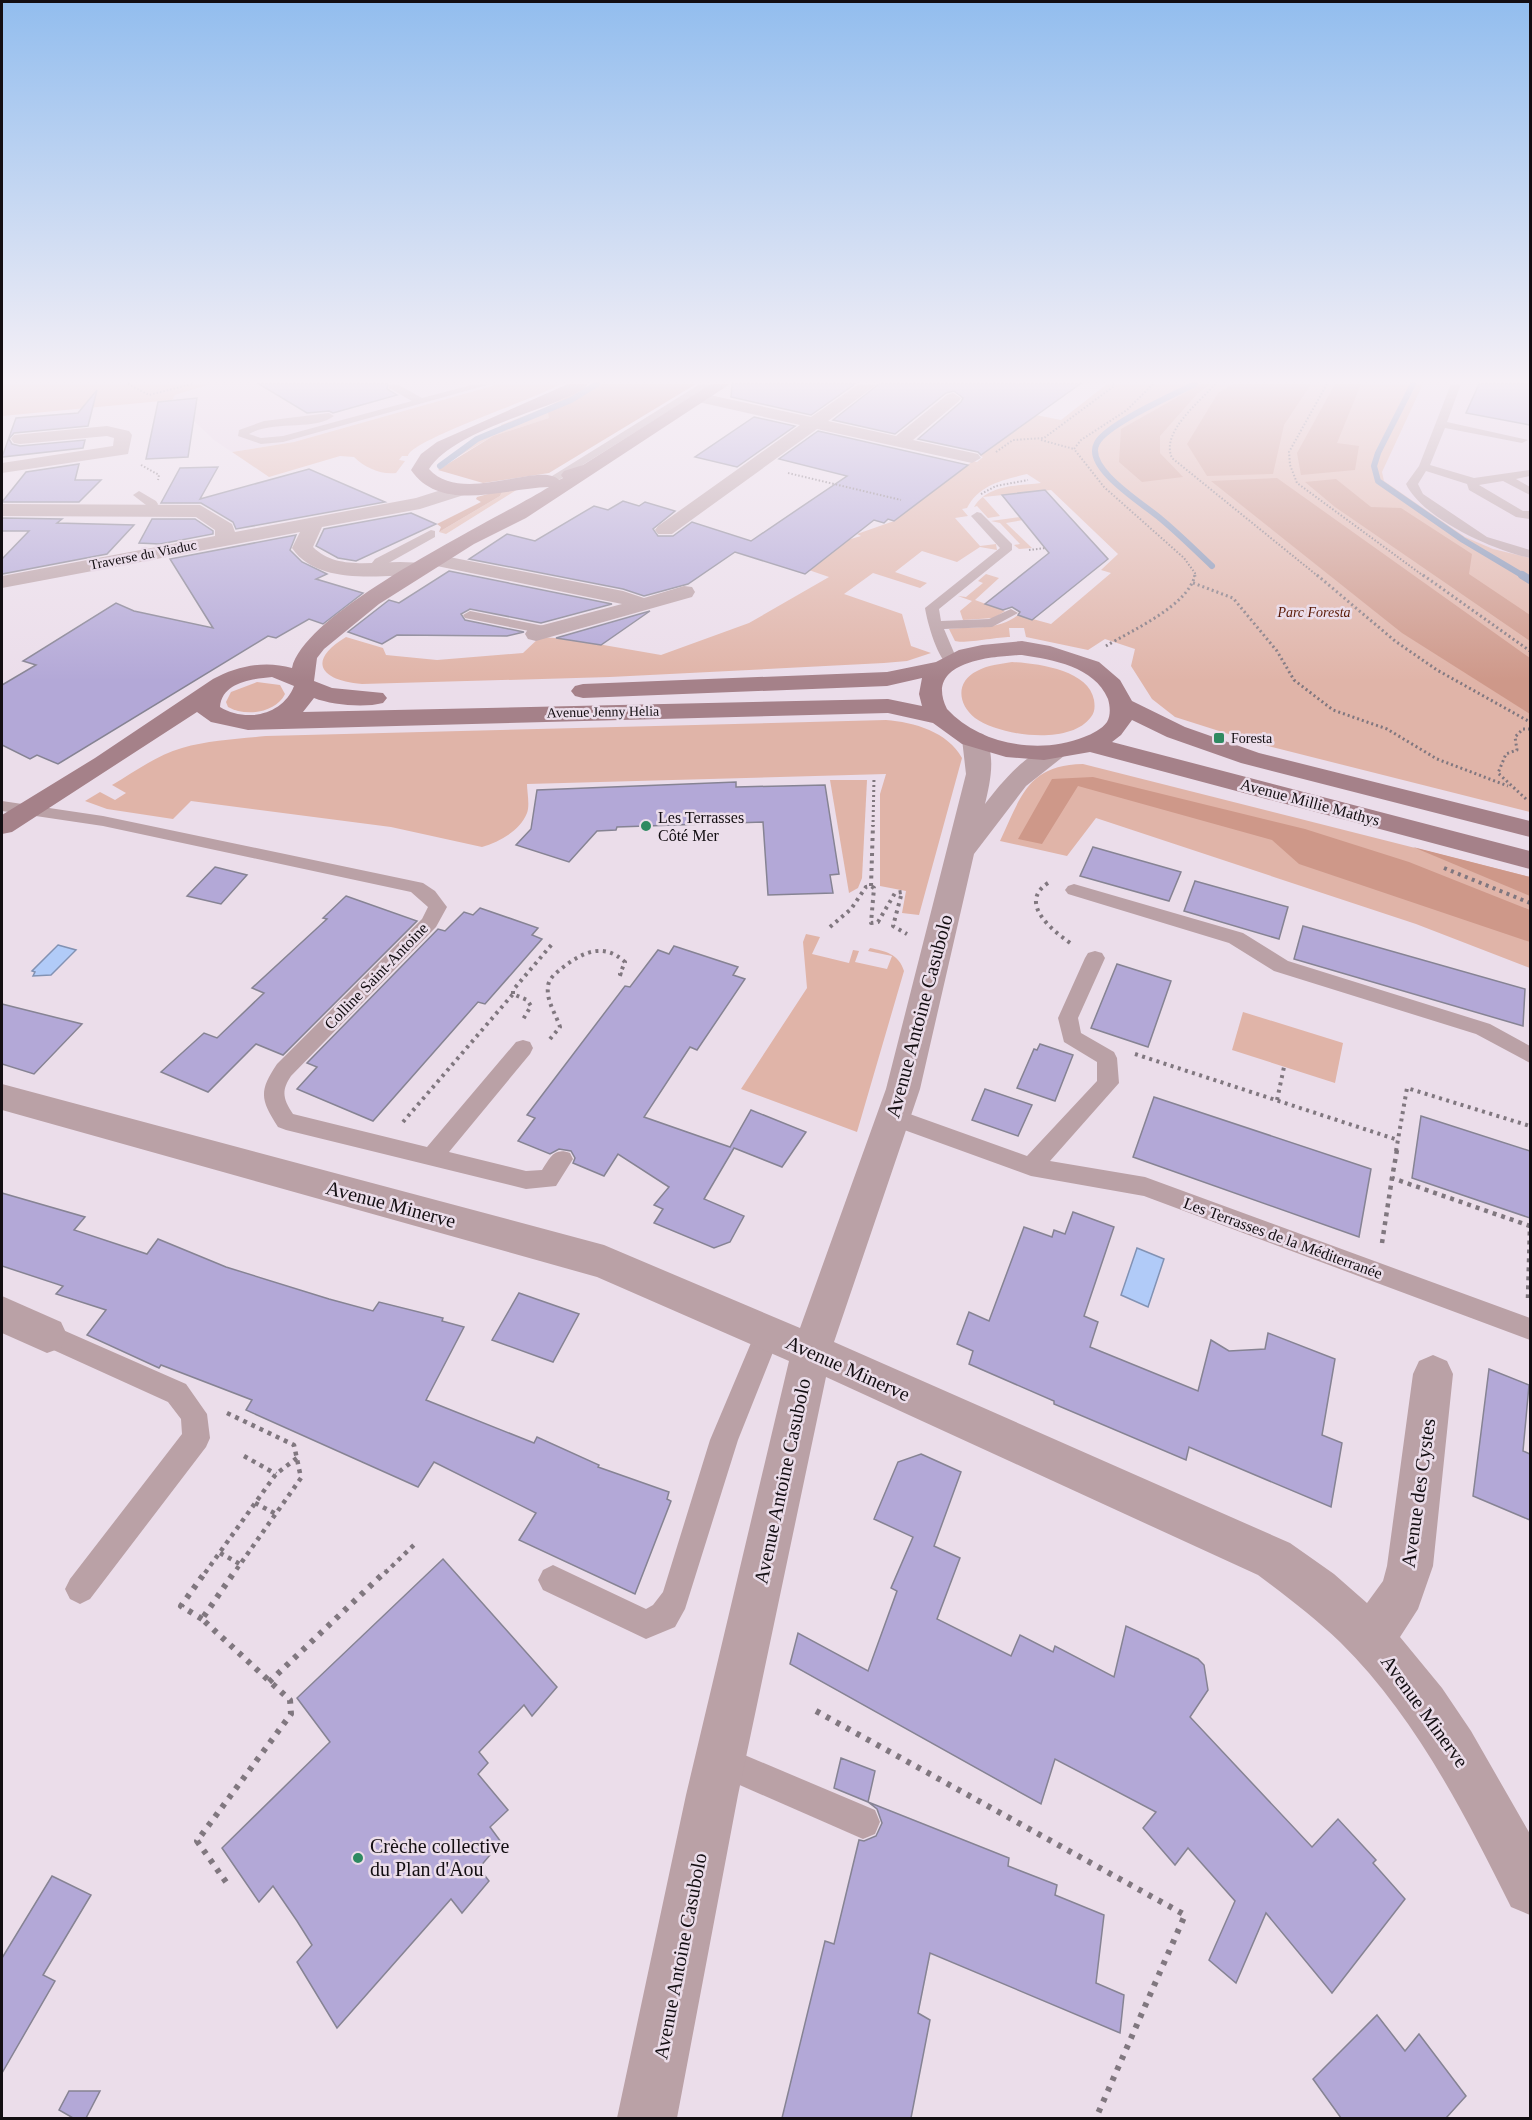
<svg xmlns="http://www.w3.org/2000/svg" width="1532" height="2120" viewBox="0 0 1532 2120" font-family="'Times New Roman',serif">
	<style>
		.built { fill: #e5d1e3 }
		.green { fill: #e0b4a8 }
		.forest { fill: #ce9889 }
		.water { fill: #b1cbf8; stroke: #8292b3; stroke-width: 1.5 }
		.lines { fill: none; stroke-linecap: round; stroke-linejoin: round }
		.stream-far1 { stroke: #8292b3; stroke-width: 6 }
		.stream { stroke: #8292b3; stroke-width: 8 }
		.building { fill: #b3a8d7; stroke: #868393; stroke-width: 1.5 }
		.path-far4 { stroke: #80777f; stroke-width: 2; stroke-dasharray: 1.5 2; stroke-linecap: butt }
		.path-far3 { stroke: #80777f; stroke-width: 3; stroke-dasharray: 2 3; stroke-linecap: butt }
		.path-far2 { stroke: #80777f; stroke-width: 4; stroke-dasharray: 3 4.5; stroke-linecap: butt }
		.path-far1 { stroke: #80777f; stroke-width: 4.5; stroke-dasharray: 4 5; stroke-linecap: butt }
		.path { stroke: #80777f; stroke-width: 6; stroke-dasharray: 4.5 7; stroke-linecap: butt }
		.lane { fill: #baa1a6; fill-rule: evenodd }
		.street { fill: #baa1a6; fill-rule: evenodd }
		.secondary { fill: #a58189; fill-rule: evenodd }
		.poi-dot { fill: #2e8a61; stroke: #ebddea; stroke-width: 2 }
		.labels { text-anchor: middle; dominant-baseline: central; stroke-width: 5; stroke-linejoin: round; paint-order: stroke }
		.far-street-label { font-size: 14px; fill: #130e12; stroke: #ebddea }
		.far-park-label { font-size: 14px; font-style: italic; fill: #591906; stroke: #ebddea }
		.far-poi-label { font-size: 14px; fill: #130e12; stroke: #ebddea; text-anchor: start }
		.street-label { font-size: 16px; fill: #130e12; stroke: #ebddea }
		.poi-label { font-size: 16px; fill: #130e12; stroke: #ebddea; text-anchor: start }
		.near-street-label { font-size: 20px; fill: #130e12; stroke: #ebddea }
		.near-poi-label { font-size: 20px; fill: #130e12; stroke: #ebddea; text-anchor: start }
	</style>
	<rect width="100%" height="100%" fill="#ebddea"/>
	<!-- built -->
	<g class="built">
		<path d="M211,384H499L294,442L232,452L214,440L172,400L175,395Z"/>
		<path d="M1413,384H1530V580L1378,481Z"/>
	</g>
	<!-- green -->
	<g class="green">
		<path d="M2,384H211L175,395L172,400L2,416Z"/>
		<path d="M499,384H561C538,398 410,440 408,456H402L399,460L405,461L396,473C382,475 365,468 354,457L340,456L269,477L232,452L294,442Z"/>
		<path d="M1107,384H1423L1382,472L1384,481L1465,537L1493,549L1530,558V812L1260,744L1175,717L1152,699L1131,666L1135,649L1105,639L1088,650L1026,637L1024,628H1009L1010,637C997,637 964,644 955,641L949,629C972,626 998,631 1018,615L1051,624L1111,573L1101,570L1118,554L1051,490L983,497L1000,516L988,518L977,506L974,507C988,484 1018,486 1041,483L1027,474C1002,480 979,485 967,508L962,509L968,516L955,518L980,546L996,544L997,550L980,547L957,562L922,551L895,572L927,583L920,588L873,573L844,594L902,614L911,646L931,653L907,661L884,663L610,677L362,684C322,681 305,662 346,637L383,648L386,655L437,660L523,653L540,637L569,639L661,655L749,623L829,577L780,560L861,536L857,534L894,521L973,461L977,462L983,457L980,456L1036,415L1061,420Z"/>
		<path d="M547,407L550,418L493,436L437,469L466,447L501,429V425Z"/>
		<path d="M518,489L446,534L439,532L500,496L503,490Z"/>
		<path d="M1020,517L1023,520L1006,523L1032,548L1019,549L1014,545L1020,544L1000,523L991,521Z"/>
		<path d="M986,574L999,578L975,600L1005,611L994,618L963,620L960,611L972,601L958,596L966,597L983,583L978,581Z"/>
		<path d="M1012,662C1037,663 1089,670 1094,700C1095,706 1095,712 1091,717C1070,746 1000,736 975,718C957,704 956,681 977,671C988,665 1000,664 1012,662Z"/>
		<path d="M257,682L280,685L285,694C276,713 245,717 228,707L226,702L231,692Z"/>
		<path d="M886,720C914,722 948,732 962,758L919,915L902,913L906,891L880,886V794L886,774L527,784C527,792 530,805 527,813C520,831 499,842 482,847L391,827L191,801L173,819L107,809L85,801L100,792L115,800L126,793L112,785C134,772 157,755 182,748C209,740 238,739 266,736Z"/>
		<path d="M1083,764L1530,877V968L1416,924L1096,818L1067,856L1000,841C1021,796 1028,765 1083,764Z"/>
		<path d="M830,780H867L862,878L858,888L849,893Z"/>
		<path d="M806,934L820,937L812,954L849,963L853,950L859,951L855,962L887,969L892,956L868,951L870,948C885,951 899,954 904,971L857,1132L741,1089L807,988L803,942Z"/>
		<path d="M1243,1012L1343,1043L1335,1083L1232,1050Z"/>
	</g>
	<!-- forest -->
	<g class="forest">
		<path d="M592,384H696L549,473L483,483L438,470L493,436L549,418L547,407Z"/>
		<path d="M1201,384H1210L1197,394L1160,436V453L1183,477L1142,482L1119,462L1121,429Z"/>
		<path d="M1233,384H1311L1284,425L1273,474L1207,476L1187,444L1218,393Z"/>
		<path d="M1335,384H1361L1337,443L1359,446L1355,470L1301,475L1297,453Z"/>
		<path d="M1277,478L1530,658V714L1402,633L1211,481Z"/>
		<path d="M1336,479L1371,507L1401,508L1472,554L1469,574L1530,615V641L1335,507L1305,482Z"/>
		<path d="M503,490L500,496L439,532L441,527L437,524L481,502L476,499L477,497Z"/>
		<path d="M1093,777L1305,829L1409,862L1530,910V942L1299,864L1272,840L1078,786L1042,844L1018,839L1052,779Z"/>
		<path d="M1413,847L1530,877V896Z"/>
	</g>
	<!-- water -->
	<g class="water">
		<path d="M58,945L76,950L51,975L33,976L35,972L32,971Z"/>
		<path d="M1137,1248L1164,1259L1148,1307L1121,1295Z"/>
	</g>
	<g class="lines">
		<!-- stream-far1 -->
		<g class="stream-far1">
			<path d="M1195,384C1173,395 1107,424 1097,443C1083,468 1145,505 1161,519C1179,534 1195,550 1212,566"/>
			<path d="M1413,384L1378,453L1374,466L1378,481L1463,540L1525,577"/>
			<path d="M440,466L477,439L571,400L597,384"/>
		</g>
		<!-- stream -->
		<path class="stream" d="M1522,575L1530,580"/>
	</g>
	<!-- building -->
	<g class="building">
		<path d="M259,384H388L387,389L397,395L333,413L329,411L307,413Z"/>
		<path d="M732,384H855L811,415L731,397Z"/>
		<path d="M879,384H1080L981,455L978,452L918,439L961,402L963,398L954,391L946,393L895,434L833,420Z"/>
		<path d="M1479,384H1530V425L1466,413Z"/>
		<path d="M97,390L88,426L14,433L9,439L12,444L20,446L85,440L83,448L2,457L16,418L78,413Z"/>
		<path d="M197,398L188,457L146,459L158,402Z"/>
		<path d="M754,417L795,426L737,467L695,457Z"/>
		<path d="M818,431L968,465L894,521L888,519L884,523L874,520L805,574L735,552L688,584L644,596L623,589L469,559L507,534L535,541L594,506L608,510L623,501L639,506L645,502L675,511L653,529L658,536H673L692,522L751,541L847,476L779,459Z"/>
		<path d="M79,464L75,480H101L79,502H2L26,472Z"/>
		<path d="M218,467L200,499L309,469L385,502L236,529L233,522L201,503H161L180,468Z"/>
		<path d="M1045,490L1108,559L1032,620L1018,615L1020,612L1012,607L1003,610L985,604L1049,553L1002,495Z"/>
		<path d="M411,513L436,524L356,561L338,558L316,546L324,529Z"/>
		<path d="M2,518L62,519L57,523L134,525L107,554L2,574V559L29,531H2Z"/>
		<path d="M152,519H195L213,531V534L160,544L139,543Z"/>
		<path d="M296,535L290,550L302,562L327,574L316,579L363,593L323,624L309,619L276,638L268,636L58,764L37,755L30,759L2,745V685L36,665L23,661L116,603L134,611L213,628L170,559Z"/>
		<path d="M449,571L612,604L541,623L470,609L461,614L465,620L524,632L507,636L397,635L382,644L348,632L389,600L399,603Z"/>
		<path d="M650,611L601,645L556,638Z"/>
		<path d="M736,782V787L825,785L839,874L830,875L833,893L768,895L763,822L617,827L616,830L597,831L569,862L516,845L531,829L537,790Z"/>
		<path d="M1093,847L1181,872L1169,901L1080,876Z"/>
		<path d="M215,867L247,875L221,904L187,896Z"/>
		<path d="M1195,881L1288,907L1279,939L1184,911Z"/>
		<path d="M346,896L417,921L283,1055L256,1044L208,1092L161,1072L204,1033L217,1038L264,993L252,988L327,919L323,918Z"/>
		<path d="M480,908L538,928L532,935L542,939L485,1004L478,1002L373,1121L297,1089L317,1067L307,1063L438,929L445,931L464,912L473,915Z"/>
		<path d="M1303,926L1525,989L1523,1026L1294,959Z"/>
		<path d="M674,946L738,967L733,975L745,979L697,1050L690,1047L644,1117L730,1147L751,1110L806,1132L782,1167L734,1148L704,1199L744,1216L730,1242L714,1248L654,1223L663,1209L654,1205L669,1187L618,1154L604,1176L573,1163L575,1158L571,1151L559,1149L550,1154L518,1141L535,1118L527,1115L625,986L630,987L658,950L669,954Z"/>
		<path d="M1117,964L1171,981L1148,1047L1091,1028Z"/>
		<path d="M2,1004L82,1024L34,1074L2,1064Z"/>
		<path d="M1040,1044L1073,1055L1055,1101L1017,1088L1034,1049L1037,1050Z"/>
		<path d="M985,1089L1032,1105L1018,1136L972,1120Z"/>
		<path d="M1154,1097L1371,1169L1359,1237L1133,1157Z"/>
		<path d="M1421,1116L1530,1151V1218L1412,1178Z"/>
		<path d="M2,1193L85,1217L74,1230L147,1254L158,1239L226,1267L329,1299L373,1311L379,1302L443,1318L442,1321L464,1327L426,1400L534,1443L537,1437L599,1465L598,1467L669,1492L667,1499L671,1501L635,1594L519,1540L536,1513L434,1462L418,1487L246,1410L252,1400L161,1365L159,1368L87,1335L106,1310L56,1294L63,1286L2,1266Z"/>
		<path d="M1073,1212L1114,1227L1084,1316L1098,1322L1090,1347L1198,1391L1211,1340L1229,1351L1265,1349L1268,1333L1335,1359L1322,1435L1342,1443L1331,1507L1189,1447L1186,1460L1054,1404V1401L969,1364L973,1351L957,1344L969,1312L989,1321L1024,1227L1052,1237L1054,1230L1065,1234Z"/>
		<path d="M519,1293L579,1314L553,1362L492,1340Z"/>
		<path d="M1489,1369L1529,1385L1523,1451L1530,1454V1520L1473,1496Z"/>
		<path d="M921,1454L961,1472L934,1546L960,1558L937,1619L1011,1656L1020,1635L1053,1652L1055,1646L1114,1677L1126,1626L1198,1659L1204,1665L1208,1690L1190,1717L1312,1847L1338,1819L1376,1860L1373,1863L1405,1899L1332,1993L1266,1913L1236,1983L1209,1960L1235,1901L1188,1848L1175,1865L1143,1828L1156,1812L1055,1759L1041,1804L790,1664L798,1633L868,1671L897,1591L891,1588L913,1537L874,1519L898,1462Z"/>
		<path d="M443,1559L557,1687L532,1716L524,1705L479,1752L488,1763L478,1774L508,1810L490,1827L501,1842L479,1868L489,1881L462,1913L451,1899L337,2028L297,1962L312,1945L297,1921L273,1886L259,1902L222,1848L330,1742L297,1698Z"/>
		<path d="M841,1758L875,1771L868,1802L1009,1858L1008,1866L1057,1885L1055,1895L1104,1915L1096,1983L1124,1995L1120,2033L930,1953L918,2013L930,2020L911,2118H782L825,1941L834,1944L859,1840L864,1841L876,1836L882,1823L877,1809L868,1802L834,1788Z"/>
		<path d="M52,1876L91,1895L43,1975L55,1981L2,2073V1958Z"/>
		<path d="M1377,2015L1405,2051L1419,2034L1466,2096L1446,2118H1341L1313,2079Z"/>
		<path d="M69,2091H100L86,2118H73L59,2110Z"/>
	</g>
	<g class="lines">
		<!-- path-far4 -->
		<g class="path-far4">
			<path d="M128,384L149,395L192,384"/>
			<path d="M1153,384L1127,410L1081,440L1074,449L1104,487L1184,558L1195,573L1194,577"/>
			<path d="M1215,384C1200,402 1160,432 1172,458L1319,577"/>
			<path d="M1327,384L1289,452L1290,465L1297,483L1425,577"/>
			<path d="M1041,440L1074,449"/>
			<path d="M996,452L1013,440L1044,438L1114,386L1113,384"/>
			<path d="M141,465L159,475L158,480"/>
			<path d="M788,473L901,500"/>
			<path d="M981,494L996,486L1028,480"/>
			<path d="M1029,550L1046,548"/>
		</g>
		<!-- path-far3 -->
		<g class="path-far3">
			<path d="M1317,575L1395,641L1437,670L1530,722"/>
			<path d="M1423,575L1530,651"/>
			<path d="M1193,583L1233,598L1277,651L1294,680L1333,710L1387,729L1437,759L1508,786"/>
			<path d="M1106,646C1132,630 1188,606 1195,575"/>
			<path d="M1526,799L1498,773L1506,754L1517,750L1515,737L1523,729H1530"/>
			<path d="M873,827L874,777"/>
		</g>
		<!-- path-far2 -->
		<g class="path-far2">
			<path d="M1444,868L1530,903"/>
			<path d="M1048,883C1016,904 1056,933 1073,945"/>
			<path d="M871,886L873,825"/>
			<path d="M830,927L851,909L866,887L871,886L874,888L871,923L878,922L895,893L902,892L893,926L907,934"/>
			<path d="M513,994V990L553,943"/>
			<path d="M550,1039L560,1027C556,1014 546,1001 548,986C549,978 556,973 562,968C583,952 603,942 625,962L620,974L624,975"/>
			<path d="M1135,1054L1398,1140"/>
			<path d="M1277,1100L1284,1067"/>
			<path d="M403,1122L513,994L527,1000L531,1006L522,1021"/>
			<path d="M1396,1151L1407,1088L1530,1126"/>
		</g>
		<!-- path-far1 -->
		<g class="path-far1">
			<path d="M1397,1150L1392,1178L1530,1226L1528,1298"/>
			<path d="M1382,1243L1392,1178"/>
			<path d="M227,1413L294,1445L301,1478L234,1573"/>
			<path d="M244,1456L276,1474"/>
			<path d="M255,1503L276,1514"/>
			<path d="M220,1553L240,1564"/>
			<path d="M205,1573L276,1474L297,1458"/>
			<path d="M385,1573L415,1544"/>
		</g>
		<!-- path -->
		<g class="path">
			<path d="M202,1619L181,1606L206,1571"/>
			<path d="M269,1682L386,1571"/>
			<path d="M816,1711L1185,1915L1096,2118"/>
			<path d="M226,1882L197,1841L291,1714L290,1700L202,1619L235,1571"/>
		</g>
		<!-- lane -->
		<g class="lane">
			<path d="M390,384H397L422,398L475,384H491L283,442L261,444L238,436L239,430L264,421L329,413L334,416C315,431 273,420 249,434L261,438L283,436L412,401L389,388Z"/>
			<path d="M700,384H712L554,483L544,481Z"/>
			<path d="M1451,384H1461L1447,422L1528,440L1522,443L1445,428L1430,465L1474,478L1530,470V476L1516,479L1530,487V495L1503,481L1479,485L1523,511H1530V519L1516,517L1469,490L1467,484L1426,471L1418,484L1423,494L1487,537L1530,550V558C1493,550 1423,519 1406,484L1419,466Z"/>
			<path d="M139,491L156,501L158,504L154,514H146V505L133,495Z"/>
			<path d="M977,512L981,513L1012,544V550L939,609L941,621L989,619L1011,609L1018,613L992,627L944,629L958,662L951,666C938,663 927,621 925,608L1000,548L971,516Z"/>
			<path d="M431,530L435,531V537L385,565L375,572L368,568L375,559Z"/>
			<path d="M470,611L549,627L556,631L549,635L465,618L463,615Z"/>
			<path d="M2,801L103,816L423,883L435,891L447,907L436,927L291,1076C281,1091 283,1099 293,1114L427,1147L516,1042L523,1040L530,1042L533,1048L530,1054L449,1152L526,1171L542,1170C550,1158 554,1147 570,1153L573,1159L556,1186L526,1189L286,1130L278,1127C261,1100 258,1092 277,1064L422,919L428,907L411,892L103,826L2,811Z"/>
			<path d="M1074,884L1243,933L1288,961L1490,1024L1530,1046V1063L1476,1034L1274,971L1229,943L1068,894L1065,890L1068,886Z"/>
			<path d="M1095,951L1102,953L1105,958L1078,1018L1081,1033L1114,1052L1117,1058L1119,1083L1050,1161L1145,1177L1530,1318V1340L1144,1196L1031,1176L885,1123L882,1117L885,1111L893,1108L1027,1156L1097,1081V1062L1064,1042L1058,1018L1085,958L1088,953Z"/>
			<path d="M768,1320L777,1324L781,1332L738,1440L685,1609L675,1627L646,1639L543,1590L538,1580L543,1570L553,1565L646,1609L653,1605L663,1592L710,1440L759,1324Z"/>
			<path d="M47,1323L186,1384L207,1414L210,1438L206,1447L90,1599L80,1604L70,1599L65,1589L70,1579L182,1434L181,1419L168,1402L38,1343L34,1335L38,1327Z"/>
			<path d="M721,1745L875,1810L880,1822L875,1834L863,1839L710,1772L705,1761L710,1750Z"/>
		</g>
		<!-- street -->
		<g class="street">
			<path d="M859,384H877L828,421L896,436L947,395L953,393L961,398L959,401L913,440L978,454L981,458L972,463L817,429L672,534H658L655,530L658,526L800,425L694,401L692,398L694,395L700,393L811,417Z"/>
			<path d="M107,426L129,431L132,435L128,454L2,473V463L113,446L114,438L107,436L20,444L14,443L11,439L14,435Z"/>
			<path d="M460,484L469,490L467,494L420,509L322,527L313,547C342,576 390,555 427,565L430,569L427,573L420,575C379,575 318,586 292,548L300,532L2,588V576L215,536V530L196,517L2,516V504L200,505L232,524L235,532L416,498Z"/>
			<path d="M434,554L623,591L644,598L684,586L692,587L695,592L692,597L536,641L528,639L525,634L528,629L622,604L427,564L424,560L427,556Z"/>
			<path d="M974,732L983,734C997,754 990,783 985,804C1001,783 1036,739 1065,747L1069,752L1026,786L974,854L920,1089L834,1342L1290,1543L1334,1574L1367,1603L1383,1581L1387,1566L1413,1374L1419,1361L1433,1355L1447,1361L1453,1374L1433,1566L1418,1609L1400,1637L1442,1688L1471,1731L1530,1834V1915L1511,1907C1464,1813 1415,1716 1340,1642C1314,1617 1286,1596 1258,1575L826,1377L738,1795L677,2118H617L686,1795L789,1361L597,1277L2,1110V1084L604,1245L800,1328L886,1089L966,774L962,739L965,734Z"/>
			<path d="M2,1296L61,1322L67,1335L61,1348L47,1353L2,1333Z"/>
		</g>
		<!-- secondary -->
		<path class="secondary" d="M568,384H588C581,393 566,397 556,402C521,416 449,437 429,469C462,506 541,460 559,480L563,478L561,475L564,471L583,465L711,384H730L526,518L474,544L379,604L324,649L317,658L314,681L332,688L383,693L387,698L383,703C364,708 332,705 314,698L303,712L888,699L922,706L919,694L922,678L887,686L583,698L575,696L571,691L575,686L583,684L887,672L936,662L959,650L982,645L1022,641L1050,646L1099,662L1120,680L1132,701L1185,727L1259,753L1530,821V837L1241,763L1167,737L1132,720L1121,735L1112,742L1530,851V869L1090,752L1044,760L1006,757L962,744L933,723L888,713L248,730L211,722L197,712L12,832L2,834V815L95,758L213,679C237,666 265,660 292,668C306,609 494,521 549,487C505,488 441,514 411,470L421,454L437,442ZM1022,655C1053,660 1094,666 1108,699C1110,706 1111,715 1107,722C1102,729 1092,734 1084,737C1040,755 980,745 947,709C923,661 992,656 1022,655ZM272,677L294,686C283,715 246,723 220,707C222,682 252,679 272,677Z"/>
	</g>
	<!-- sky -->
	<linearGradient id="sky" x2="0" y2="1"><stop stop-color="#92bdee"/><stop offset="0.56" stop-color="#f6f0f6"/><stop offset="1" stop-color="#f6f0f6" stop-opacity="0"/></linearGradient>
	<rect width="1532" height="681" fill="url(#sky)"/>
	<!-- markers -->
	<g class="poi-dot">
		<rect x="1213" y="732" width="12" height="12" rx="3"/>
		<circle cx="646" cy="826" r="6"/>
		<circle cx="358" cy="1858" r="6"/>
	</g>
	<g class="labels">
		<!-- far-street labels -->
		<g class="far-street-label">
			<text transform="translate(143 555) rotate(-11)">Traverse du Viaduc</text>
			<text transform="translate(603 712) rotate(-1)">Avenue Jenny Helia</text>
		</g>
		<!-- far-park labels -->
		<g class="far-park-label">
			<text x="1314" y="612">Parc Foresta</text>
		</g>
		<!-- far-poi labels -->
		<g class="far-poi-label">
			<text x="1231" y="738">Foresta</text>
		</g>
		<!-- street labels -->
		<g class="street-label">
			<text transform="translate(1310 802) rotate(15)">Avenue Millie Mathys</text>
			<text transform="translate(376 976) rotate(-46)">Colline Saint-Antoine</text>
			<text transform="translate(1283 1238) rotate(20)">Les Terrasses de la Méditerranée</text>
		</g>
		<!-- poi labels -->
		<g class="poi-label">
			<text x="658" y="817">Les Terrasses<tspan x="658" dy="18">Côté Mer</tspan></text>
		</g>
		<!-- near-street labels -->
		<g class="near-street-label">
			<text transform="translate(919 1016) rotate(-75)">Avenue Antoine Casubolo</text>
			<text transform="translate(391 1204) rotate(15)">Avenue Minerve</text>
			<text transform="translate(848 1368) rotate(24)">Avenue Minerve</text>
			<text transform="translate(782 1481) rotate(-78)">Avenue Antoine Casubolo</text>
			<text transform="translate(1418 1493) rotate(-82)">Avenue des Cystes</text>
			<text transform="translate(1425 1711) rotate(54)">Avenue Minerve</text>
			<text transform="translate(680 1956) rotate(-79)">Avenue Antoine Casubolo</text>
		</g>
		<!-- near-poi labels -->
		<g class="near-poi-label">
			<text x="370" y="1846">Crèche collective<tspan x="370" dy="23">du Plan d'Aou</tspan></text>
		</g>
	</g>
	<!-- border -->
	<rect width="1532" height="2120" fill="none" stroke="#130e12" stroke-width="6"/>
</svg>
